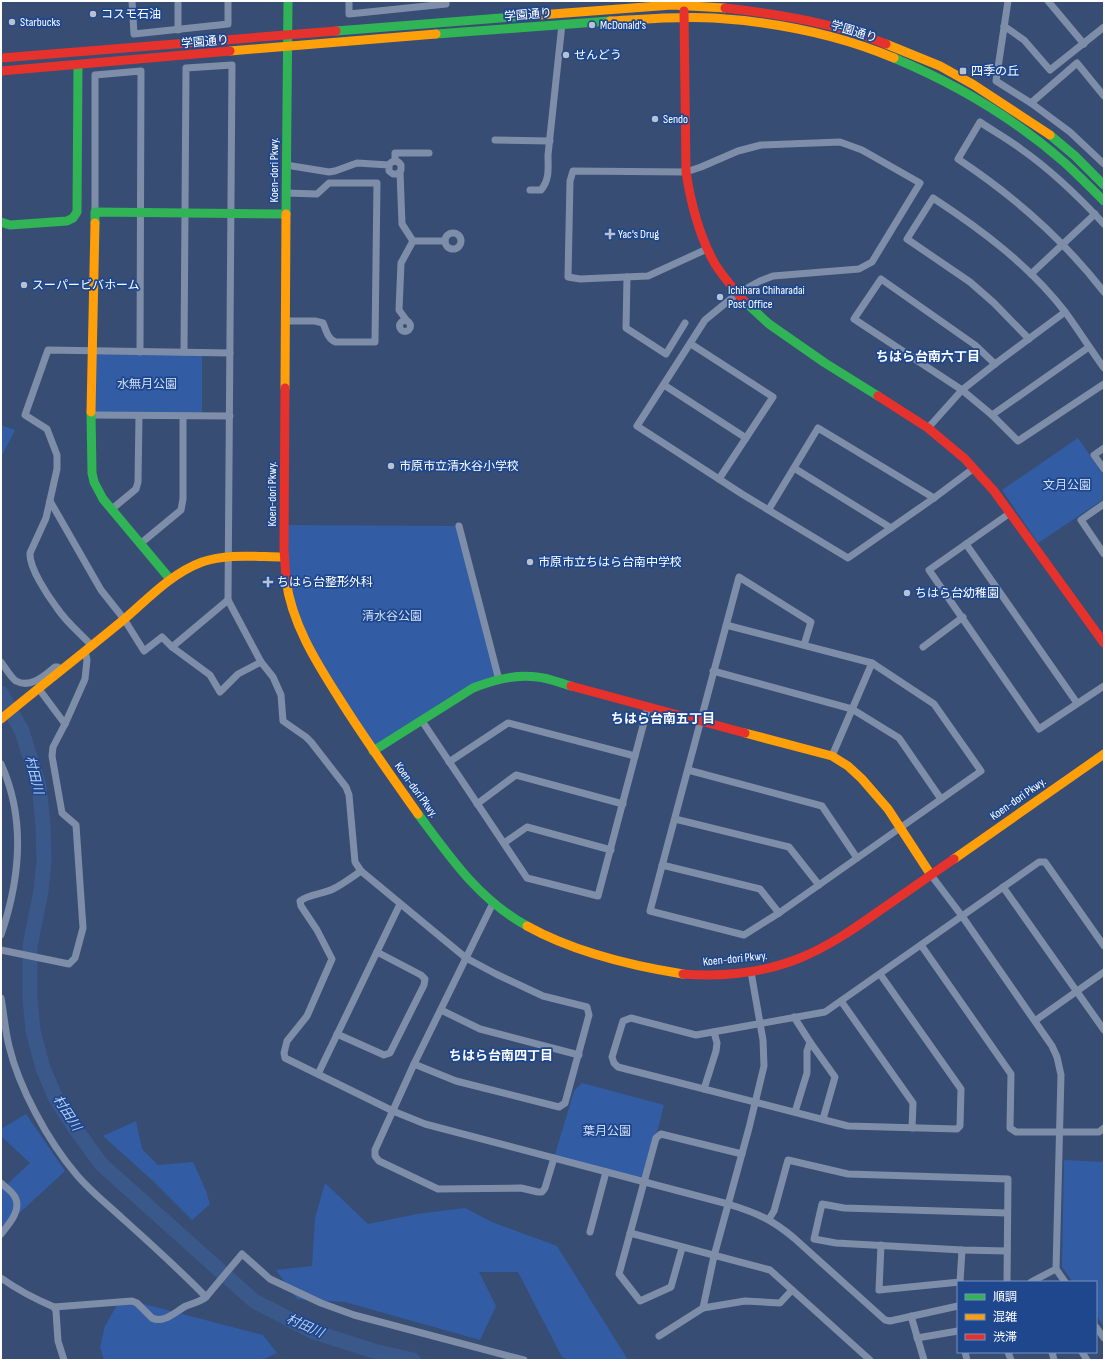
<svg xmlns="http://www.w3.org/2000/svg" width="1105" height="1361" viewBox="0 0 1105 1361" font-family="'Sofia Sans Condensed','Noto Sans JP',sans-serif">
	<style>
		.green { fill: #325da4 }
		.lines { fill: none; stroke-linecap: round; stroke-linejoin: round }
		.river { stroke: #3b588b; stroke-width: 15 }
		.street { stroke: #7e8ea8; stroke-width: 7 }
		.fast { stroke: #30b455; stroke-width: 9 }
		.slow { stroke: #ff9f0a; stroke-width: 9 }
		.jam { stroke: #e5322d; stroke-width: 9 }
		.poi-dot { fill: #b9c1ce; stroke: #1e478d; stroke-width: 1.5 }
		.labels { text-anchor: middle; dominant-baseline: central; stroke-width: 3.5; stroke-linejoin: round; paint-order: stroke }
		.poi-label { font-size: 12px; fill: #fff; stroke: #1e478d; text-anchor: start }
		.street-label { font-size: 12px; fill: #fff; stroke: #1e478d }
		.park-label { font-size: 12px; fill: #d1e0f9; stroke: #1e478d }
		.neighbourhood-label { font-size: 13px; font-weight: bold; fill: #fff; stroke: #1e478d }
		.water-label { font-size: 13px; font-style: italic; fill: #b7cff4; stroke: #1e478d }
	</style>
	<rect width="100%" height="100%" fill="#374d74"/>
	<!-- green -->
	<g class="green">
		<path d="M92,352H202V416L91,415Z"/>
		<path d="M1,425L15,430L1,457Z"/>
		<path d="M1078,438L1104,476V499L1038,543L1002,490Z"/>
		<path d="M284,525L459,526L499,680L473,688L373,751L328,682L290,601Z"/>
		<path d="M582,1083L664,1105L644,1183L554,1158L574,1091Z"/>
		<path d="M26,1114L65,1171L1,1230V1190L30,1163L1,1136V1129Z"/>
		<path d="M136,1121L142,1149L158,1165L193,1162L206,1191L210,1204L192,1220L153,1181L103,1136Z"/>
		<path d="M1064,1160L1104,1162V1327L1096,1315V1282H1073L1062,1267Z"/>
		<path d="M325,1183L368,1224L417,1214L465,1208L492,1222L557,1246L628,1360H569L562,1357L518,1272H479L496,1306L480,1340L345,1302L297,1299L276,1270L312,1266L315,1218Z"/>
		<path d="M121,1298L263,1335L277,1353L261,1360H104L100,1347L105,1326Z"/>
	</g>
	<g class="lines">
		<!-- river -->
		<path class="river" d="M1,693L22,731L39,786L43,825L44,861L41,891L30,946V998L33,1031L43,1068L56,1099L75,1128L101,1164L254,1301L314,1332L374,1351L413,1360"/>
		<!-- street -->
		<g class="street">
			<path d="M132,1L134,34L228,24V1"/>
			<path d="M178,1V30"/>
			<path d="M349,1V14L446,4V1"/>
			<path d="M1008,1L996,81L1031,103"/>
			<path d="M1048,1L1084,44"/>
			<path d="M1004,26L1024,40L1050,70L1104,27"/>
			<path d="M1104,96L1077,63L1031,103L1070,132L1104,164"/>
			<path d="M495,140L550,141"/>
			<path d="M395,161V153H429"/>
			<path d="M286,165L329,172L335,171L357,163L389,165C392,160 398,160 401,165V170L398,174H393L389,171V165"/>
			<path d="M400,172L402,224L413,241L401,263L399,310L407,321"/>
			<path d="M530,190H541C550,179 548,168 548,155L562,24"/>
			<path d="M95,212V75L141,71L140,352"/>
			<path d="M1104,224C1079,197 1051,170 1021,149C1008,139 993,131 980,122L958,159C1014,196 1062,238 1104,292"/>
			<circle cx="453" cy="241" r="8"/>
			<path d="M413,241H445"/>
			<path d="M707,249L648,276L580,279L568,277L570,181L573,171L686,172L701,167L738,151L761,145L840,142L862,150L920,183L872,262L859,269L773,276L760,281L738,293L705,320L637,426L742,494L848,558L934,498L974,468"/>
			<path d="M1031,274L1095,214"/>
			<path d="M627,277L626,328L666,354L685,323"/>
			<circle cx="405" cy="326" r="5.5"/>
			<path d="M285,321H315L323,323C326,330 328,340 336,342H375L377,183H329L317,194L286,193"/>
			<path d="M1029,339L994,303L970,282L907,239L933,198C982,230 1030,266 1066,313C1079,331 1091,350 1104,368"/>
			<path d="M691,344L773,397L719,479"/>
			<path d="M184,352L186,68L232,65L228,600L261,662L273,677L281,695L283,721L306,737L311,742L346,787L349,795L355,862L361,871L466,958L496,974L543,996L587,1007L589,1015L565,1103L559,1107L456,1081L414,1064"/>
			<path d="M995,364L975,345L881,279L854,319L962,390L992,415L1018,441L1104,384"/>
			<path d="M664,385L746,438"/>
			<path d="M91,415L230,416"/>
			<path d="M992,415L1089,347"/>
			<path d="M928,428L962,390L995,364L1065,312"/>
			<path d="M1104,448L1094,455L1104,469"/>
			<path d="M794,468L891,528"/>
			<path d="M50,501L101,590L124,619L144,651L162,637L172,647L210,675L220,692L238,674L261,662"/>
			<path d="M1104,504L1081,520L1104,554"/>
			<path d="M112,509L136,489L138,482L139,416"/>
			<path d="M769,509L818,428L934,498"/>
			<path d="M1010,513L929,570L1039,729L1104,686"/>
			<path d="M459,526L499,680"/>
			<path d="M140,544L181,510L183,499V416"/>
			<path d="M966,544L1077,703"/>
			<path d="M726,625L872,663L934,704L981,771L779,913L744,935L650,911L739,577L811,622L804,645"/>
			<path d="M91,645C80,633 66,622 57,608C48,596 29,568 30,553L46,518L57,469V455L47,429L25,415L48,350L230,353"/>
			<path d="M172,647L228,600"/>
			<path d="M923,647L963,617"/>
			<path d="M1,662C4,666 12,679 16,681C31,689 45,675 55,667H58L62,670"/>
			<path d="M713,671L852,709L899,738L941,799"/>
			<path d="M39,689L65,724"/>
			<path d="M422,721L527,878L598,896L648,707"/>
			<path d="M832,756L872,663"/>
			<path d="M449,762L508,723L635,756"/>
			<path d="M1,764C26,819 20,879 1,935"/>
			<path d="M688,770L822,806L857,858"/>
			<path d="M477,804L516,775L623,804"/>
			<path d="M675,819L789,847L819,885"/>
			<path d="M504,843L527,827L611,850"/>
			<path d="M662,865L760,889L779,913"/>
			<path d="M361,871C352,877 343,884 333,889C323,894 309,894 300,901L301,906L317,930L332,959L307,1016L287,1041L284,1053L285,1058L393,1111L425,1124L728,1204C757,1213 771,1219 794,1238L885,1320L890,1321L958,1306"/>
			<path d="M931,875L962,916L1052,1046L1057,1057L1061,1075L1056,1269L1065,1282"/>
			<path d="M1003,887L1104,1030"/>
			<path d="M493,903L414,1064L375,1150V1156L379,1161L438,1189L521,1188L538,1192H542L545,1188L554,1158"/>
			<path d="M921,945L1011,1074L1010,1128L1016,1132H1099L1104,1128"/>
			<path d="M1,950L69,964L75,958L83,928L76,825L62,813L52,756L53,747L65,724L85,679L87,660L85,651"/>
			<path d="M880,974L961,1089L960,1126L957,1129L848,1126L618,1067L614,1063L612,1057L623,1021L631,1018L696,1035L825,1012L1039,862H1045L1104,946"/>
			<path d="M1,998C4,1014 5,1030 9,1046C19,1088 48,1141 76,1174C89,1190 107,1204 122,1218C151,1244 179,1269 206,1297"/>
			<path d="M841,1001L913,1103L912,1128"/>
			<path d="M441,1010L480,1029L579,1055"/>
			<path d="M794,1017L810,1042L835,1077L823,1119"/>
			<path d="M1036,1020L1104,972"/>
			<path d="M337,1034L384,1055L390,1053L424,985L425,979L421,975L377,952"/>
			<path d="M318,1074L400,904"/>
			<path d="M704,1089L716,1051L717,1043L714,1032"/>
			<path d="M795,1112L807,1073V1051L810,1042"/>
			<path d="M1,1183C5,1187 12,1191 15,1197C22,1210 9,1224 1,1234"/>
			<path d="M769,1219L774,1211L788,1160L848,1174L1008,1179L1007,1282"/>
			<path d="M590,1232L606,1172"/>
			<path d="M630,1233L770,1270L870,1360"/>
			<path d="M881,1245L879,1290L960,1282L962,1250"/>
			<path d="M682,1248L671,1287L640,1301L619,1274L656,1138L661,1134L742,1154"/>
			<path d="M1007,1251L962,1250L836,1243L814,1239L822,1204L844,1208L1007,1213"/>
			<path d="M1,1278C18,1290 35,1299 54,1307L56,1311L58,1341L64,1360"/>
			<path d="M1031,1282L1056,1269"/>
			<path d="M54,1307L132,1301L137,1303L152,1318C164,1324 176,1311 186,1306C193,1303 200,1302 206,1297L242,1254L270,1279L321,1303L354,1315L524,1360"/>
			<path d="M703,1308L714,1256L749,1128L764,1066L763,1040L751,972"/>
			<path d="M911,1316L924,1360"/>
			<path d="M1096,1327L1104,1338"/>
			<path d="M659,1336L703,1308L745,1301L780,1303L792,1290"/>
			<path d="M917,1338L958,1331"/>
			<path d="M965,1352L967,1360"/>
			<path d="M1008,1352L1011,1360"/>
			<path d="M1052,1352L1054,1360"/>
			<path d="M1082,1352L1087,1360"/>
		</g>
		<!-- fast -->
		<g class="fast">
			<path d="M336,31L526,16"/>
			<path d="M436,34L610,21"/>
			<path d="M894,58C956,84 1014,118 1065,163C1078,175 1091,188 1104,201"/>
			<path d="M1050,135L1075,156L1104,185"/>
			<path d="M286,214L288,1"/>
			<path d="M1,222L10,225L67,221L73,218L77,212L78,65"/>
			<path d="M95,223V212L286,214"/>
			<path d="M744,301L769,324L825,363L878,396"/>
			<path d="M91,412L92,473L94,482L103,499L170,579"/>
			<path d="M373,751L473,688C493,680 516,674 537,677C549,678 560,683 571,686"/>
			<path d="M418,814C450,857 478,899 527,926"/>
		</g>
		<!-- slow -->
		<g class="slow">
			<path d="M526,16L672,5L725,8"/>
			<path d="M610,21C645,19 680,16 714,18C775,22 837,34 894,58"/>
			<path d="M886,44L940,66L974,85L1050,135"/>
			<path d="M230,51L436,34"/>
			<path d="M285,388L286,214"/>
			<path d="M91,412L95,223"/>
			<path d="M286,579C291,622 316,662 339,698C364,738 391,776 418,814"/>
			<path d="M1,719C41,686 82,654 122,621C147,600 170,574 202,562C228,553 257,557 284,557"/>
			<path d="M745,733L832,756L848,766L862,779L888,809L931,875"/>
			<path d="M954,859L1104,754"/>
			<path d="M527,926C572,951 633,966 683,974"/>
		</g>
		<!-- jam -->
		<g class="jam">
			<path d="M725,8C779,14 835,23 886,44"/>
			<path d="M684,11L686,172C691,204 699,236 715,264C723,277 734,289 744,301"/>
			<path d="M1,58L336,31"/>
			<path d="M1,71L230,51"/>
			<path d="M285,388L284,549L286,579"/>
			<path d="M878,396L928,428L965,459L994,491L1104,643"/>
			<path d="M571,686L745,733"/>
			<path d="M683,974C723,977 763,973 800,958C829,946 854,929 879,911C904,894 929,876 954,859"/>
		</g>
	</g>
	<!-- markers -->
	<g class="poi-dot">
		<circle cx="93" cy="14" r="4"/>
		<circle cx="12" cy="22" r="4"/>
		<circle cx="592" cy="25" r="4"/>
		<circle cx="566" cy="55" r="4"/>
		<rect x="959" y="67" width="8" height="8" rx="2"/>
		<circle cx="655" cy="119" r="4"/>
		<path d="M608 228h4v4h4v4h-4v4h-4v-4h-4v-4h4z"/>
		<circle cx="24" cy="285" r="4"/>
		<circle cx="720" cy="297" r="4"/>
		<circle cx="391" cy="466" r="4"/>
		<circle cx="530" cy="562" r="4"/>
		<path d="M266 576h4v4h4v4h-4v4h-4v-4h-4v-4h4z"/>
		<circle cx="907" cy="593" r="4"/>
	</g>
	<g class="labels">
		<!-- poi labels -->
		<g class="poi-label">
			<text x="101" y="14">コスモ石油</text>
			<text x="20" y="22">Starbucks</text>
			<text x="600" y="25">McDonald's</text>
			<text x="574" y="55">せんどう</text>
			<text x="971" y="71">四季の丘</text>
			<text x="663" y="119">Sendo</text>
			<text x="618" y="234">Yac's Drug</text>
			<text x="32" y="285">スーパービバホーム</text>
			<text x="728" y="290">Ichihara Chiharadai<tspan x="728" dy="14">Post Office</tspan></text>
			<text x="399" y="466">市原市立清水谷小学校</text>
			<text x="538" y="562">市原市立ちはら台南中学校</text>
			<text x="277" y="582">ちはら台整形外科</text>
			<text x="915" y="593">ちはら台幼稚園</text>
		</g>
		<!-- street labels -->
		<g class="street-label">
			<text transform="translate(528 15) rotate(-5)">学園通り</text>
			<text transform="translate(854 32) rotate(17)">学園通り</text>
			<text transform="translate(205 42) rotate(-5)">学園通り</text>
			<text transform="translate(274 170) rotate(-90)">Koen-dori Pkwy.</text>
			<text transform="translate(272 494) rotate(-90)">Koen-dori Pkwy.</text>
			<text transform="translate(416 790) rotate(54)">Koen-dori Pkwy.</text>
			<text transform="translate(1018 799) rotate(-35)">Koen-dori Pkwy.</text>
			<text transform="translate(735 959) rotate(-6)">Koen-dori Pkwy.</text>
		</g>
		<!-- park labels -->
		<g class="park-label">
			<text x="147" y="384">水無月公園</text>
			<text x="1067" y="485">文月公園</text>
			<text x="392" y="616">清水谷公園</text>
			<text x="607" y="1131">葉月公園</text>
		</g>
		<!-- neighbourhood labels -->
		<g class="neighbourhood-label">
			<text x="928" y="357">ちはら台南六丁目</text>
			<text x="663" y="719">ちはら台南五丁目</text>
			<text x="501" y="1056">ちはら台南四丁目</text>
		</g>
		<!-- water labels -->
		<g class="water-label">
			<text transform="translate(34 775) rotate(76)">村田川</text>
			<text transform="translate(67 1113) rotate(57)">村田川</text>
			<text transform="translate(305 1326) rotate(24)">村田川</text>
		</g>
	</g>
	<!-- border -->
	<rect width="1105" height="1361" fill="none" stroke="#ffffff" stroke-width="4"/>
	<!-- legend -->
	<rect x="957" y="1281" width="140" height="72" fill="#1e478d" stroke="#7891bb"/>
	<rect x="965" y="1294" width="20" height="6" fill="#30b455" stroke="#7891bb"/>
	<text x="993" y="1301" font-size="12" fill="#ffffff">順調</text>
	<rect x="965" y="1314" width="20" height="6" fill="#ff9f0a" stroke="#7891bb"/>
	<text x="993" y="1321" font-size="12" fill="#ffffff">混雑</text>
	<rect x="965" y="1334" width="20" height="6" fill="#e5322d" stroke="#7891bb"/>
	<text x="993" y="1341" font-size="12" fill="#ffffff">渋滞</text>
</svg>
